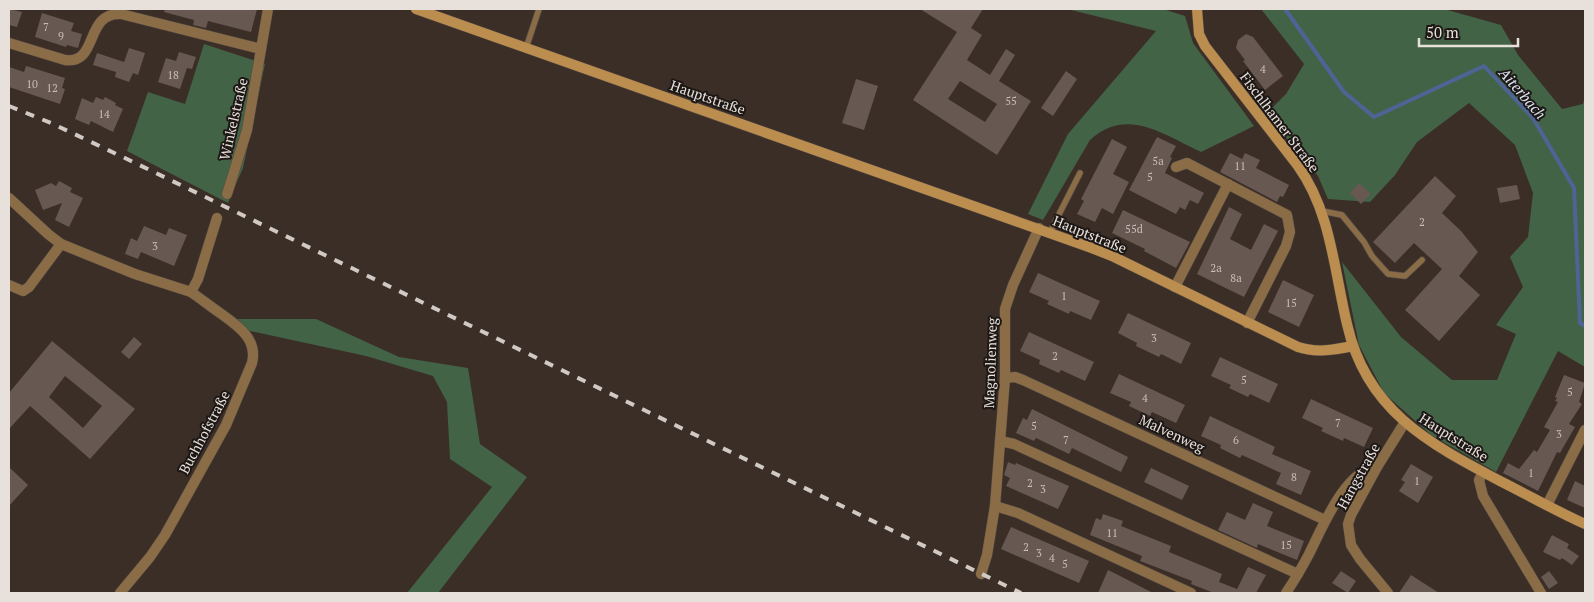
<svg xmlns="http://www.w3.org/2000/svg" width="1594" height="602" viewBox="0 0 1594 602" font-family="'PT Serif',serif">
	<style>
		.green { fill: #436346 }
		.lines { fill: none; stroke-linecap: round; stroke-linejoin: round }
		.stream { stroke: #4e6495; stroke-width: 4 }
		.building { fill: #675952; fill-rule: evenodd }
		.lane-casing { stroke: #564a44; stroke-width: 7 }
		.street-casing { stroke: #564a44; stroke-width: 11 }
		.secondary-casing { stroke: #564a44; stroke-width: 11 }
		.lane { stroke: #8a6d47; stroke-width: 5.5 }
		.street { stroke: #8a6d47; stroke-width: 10 }
		.secondary { stroke: #bb8d4f; stroke-width: 10 }
		.rail { stroke: #d1c9c4; stroke-width: 4; stroke-dasharray: 9 9; stroke-linecap: butt }
		.labels { text-anchor: middle; dominant-baseline: central; stroke-width: 4; stroke-linejoin: round; paint-order: stroke }
		.number-label { font-size: 11px; fill: #c8beb9 }
		.street-label { font-size: 14px; fill: #e8e0db; stroke: #1d1815 }
		.water-label { font-size: 15px; font-style: italic; fill: #dbe3f2; stroke: #1d1815 }
	</style>
	<rect width="100%" height="100%" fill="#3a2e27"/>
	<!-- green -->
	<g class="green">
		<path d="M1067,9H1163L1185,16L1193,43L1254,126L1201,152C1164,135 1127,106 1090,140L1043,220L1028,214L1068,134L1156,31Z"/>
		<path d="M1261,9H1444L1501,25L1518,55L1562,109L1583,104L1585,96V367L1558,351L1496,472L1431,435L1384,393L1359,345L1342,262L1401,337L1452,380H1497L1516,334L1496,325L1523,287L1510,257L1528,237L1533,193L1515,145L1469,103L1417,142L1395,175L1370,202L1328,199L1318,176L1266,114L1286,94L1304,64Z"/>
		<path d="M204,44L265,64L243,168L228,203L127,151L148,92L185,104Z"/>
		<path d="M233,319H316L399,357L468,368L480,444L527,477L438,593H407L492,487L450,459L447,402L433,376L366,356L250,331Z"/>
	</g>
	<g class="lines">
		<!-- stream -->
		<path class="stream" d="M1285,9L1344,92L1374,117L1484,66L1533,118L1574,188L1580,323L1585,326"/>
	</g>
	<!-- building -->
	<g class="building">
		<path d="M9,9L22,12L17,27L9,25Z"/>
		<path d="M165,9H257L251,32L208,21L206,28L193,25L194,20L164,12Z"/>
		<path d="M920,9H983L971,28L982,35L967,60L990,75L1006,49L1015,55L999,81L1031,101L997,155L913,100L957,32ZM960,81L997,104L985,122L948,99Z"/>
		<path d="M42,13L74,23L71,31L82,34L78,48L67,45L66,47L35,37Z"/>
		<path d="M1246,34L1253,37L1283,76L1265,90L1243,61L1245,60L1236,48L1238,40Z"/>
		<path d="M129,48L145,53L138,75L133,73L129,82L115,77L116,72L93,65L97,53L124,62Z"/>
		<path d="M179,52L196,57L192,69L187,68L180,89L158,82L166,58L176,61Z"/>
		<path d="M26,66L65,78L62,88L65,89L60,104L9,87V67L24,72Z"/>
		<path d="M1066,71L1077,79L1053,116L1041,108Z"/>
		<path d="M856,79L878,86L864,130L842,123Z"/>
		<path d="M96,97L103,100L105,97L116,103L115,105L123,109L113,132L91,121L89,125L75,119L82,98L93,103Z"/>
		<path d="M1157,137L1176,146L1170,157L1172,158L1165,173L1204,193L1198,204L1190,200L1185,210L1180,207L1176,214L1129,190Z"/>
		<path d="M1112,139L1127,147L1113,174L1129,182L1113,214L1102,208L1095,222L1077,214L1084,201L1081,199Z"/>
		<path d="M1230,153L1242,159L1245,153L1260,160L1256,168L1289,185L1283,197L1280,196L1277,202L1220,172Z"/>
		<path d="M1435,176L1456,196L1442,213L1461,231L1478,252L1459,276L1480,295L1439,341L1405,310L1442,269L1414,243L1395,263L1373,242Z"/>
		<path d="M59,181L72,188L70,192L83,198L69,227L55,220L62,203L43,210L35,190L51,183L56,186Z"/>
		<path d="M1359,183L1371,194L1361,204L1350,193Z"/>
		<path d="M1517,185L1520,199L1500,203L1497,188Z"/>
		<path d="M1229,207L1242,214L1230,239L1251,250L1264,224L1278,231L1244,297L1197,274Z"/>
		<path d="M1123,210L1190,242L1176,268L1144,251L1145,249L1112,233Z"/>
		<path d="M144,226L166,235L169,228L187,235L174,266L141,252L138,259L125,254L131,238L137,241Z"/>
		<path d="M1038,273L1100,301L1091,320L1070,311L1069,314L1047,304L1049,301L1029,292Z"/>
		<path d="M1283,280L1314,295L1299,327L1268,312Z"/>
		<path d="M1128,313L1191,343L1181,364L1161,354L1159,357L1136,346L1137,343L1118,333Z"/>
		<path d="M1029,332L1094,362L1085,381L1061,370L1059,373L1039,364L1040,360L1020,351Z"/>
		<path d="M134,337L142,344L129,359L121,352Z"/>
		<path d="M52,341L135,409L90,459L30,406L9,429V393ZM65,376L102,406L83,428L49,397Z"/>
		<path d="M1220,357L1278,384L1269,403L1250,394L1248,397L1229,388L1231,385L1211,376Z"/>
		<path d="M1119,374L1185,405L1176,423L1152,412L1150,416L1129,406L1131,402L1110,393Z"/>
		<path d="M1564,375L1585,383L1579,402L1582,404L1569,424L1575,427L1560,453L1557,452L1538,491L1503,473L1508,463L1519,469L1534,450L1537,452L1550,430L1544,427L1558,402L1555,401L1557,398L1555,397Z"/>
		<path d="M1311,399L1373,428L1364,447L1344,438L1343,441L1321,431L1323,428L1302,418Z"/>
		<path d="M1032,409L1128,457L1121,472L1072,448L1069,454L1036,438L1034,441L1016,433L1023,418L1027,420Z"/>
		<path d="M1210,416L1275,447L1272,454L1311,471L1301,495L1276,484L1281,473L1242,455L1240,458L1220,448L1221,445L1201,436Z"/>
		<path d="M1008,462L1015,465L1016,463L1069,486L1058,509L1006,486L1010,478L1004,475Z"/>
		<path d="M1411,464L1433,477L1418,503L1399,491L1405,482L1401,480Z"/>
		<path d="M9,467L28,485L9,506Z"/>
		<path d="M1151,468L1189,486L1182,500L1144,482Z"/>
		<path d="M1575,481L1585,486V508L1567,500Z"/>
		<path d="M1253,503L1273,512L1267,526L1304,541L1297,560L1258,544L1257,548L1218,530L1227,512L1245,520Z"/>
		<path d="M1103,514L1123,521L1121,526L1171,546L1169,552L1222,574L1219,582L1237,589L1248,567L1266,575L1256,593H1214L1191,584L1192,581L1140,561L1142,556L1090,535L1096,518L1101,520Z"/>
		<path d="M1011,527L1089,561L1079,583L1001,549Z"/>
		<path d="M1552,535L1569,544L1567,548L1579,556L1572,565L1562,558L1560,560L1543,552Z"/>
		<path d="M1108,570L1122,577L1153,593H1098Z"/>
		<path d="M1341,571L1356,581L1348,593L1332,583Z"/>
		<path d="M1549,571L1558,583L1549,589L1541,577Z"/>
		<path d="M1411,575L1439,593H1399Z"/>
	</g>
	<g class="lines">
		<!-- lane casing -->
		<g class="lane-casing">
			<g id="lane">
				<path d="M526,48L539,9"/>
				<path d="M1322,211L1342,215L1364,242L1372,256L1388,274L1405,276L1422,260"/>
				<path d="M1050,232L1080,173"/>
			</g>
		</g>
		<!-- street casing -->
		<g class="street-casing">
			<g id="street">
				<path d="M9,43L65,60C99,65 84,12 121,14L261,49"/>
				<path d="M1176,167L1187,163L1287,215L1290,232L1286,246L1247,323"/>
				<path d="M227,194L247,130L268,9"/>
				<path d="M9,198L48,234L61,244L135,274L191,292L198,279L217,218"/>
				<path d="M9,285L23,291L29,287L61,244"/>
				<path d="M1175,287L1228,184"/>
				<path d="M1005,378L1015,377L1023,380L1325,520"/>
				<path d="M1000,441L1014,444L1298,574"/>
				<path d="M1483,472L1479,480L1483,496L1541,593"/>
				<path d="M1547,505L1585,430"/>
				<path d="M995,506L1018,513L1191,593"/>
				<path d="M981,574L987,555L995,506L1005,378V309L1013,285L1039,228"/>
				<path d="M120,593L150,557L165,535L226,425L252,363C258,339 238,326 220,313C210,306 201,299 191,292"/>
				<path d="M1286,593C1294,581 1301,569 1308,556C1321,531 1345,469 1377,467"/>
				<path d="M1388,593L1360,559L1351,545L1348,524L1351,515L1377,467L1405,422"/>
			</g>
		</g>
		<!-- secondary casing -->
		<g class="secondary-casing">
			<g id="secondary">
				<path d="M416,9L1089,247L1112,256L1298,347C1316,353 1334,350 1353,346"/>
				<path d="M1197,9L1199,34L1205,46L1298,166C1331,212 1334,270 1347,324C1366,410 1428,443 1500,481C1528,495 1556,511 1585,524"/>
			</g>
		</g>
		<!-- lane -->
		<use href="#lane" class="lane"/>
		<!-- street -->
		<use href="#street" class="street"/>
		<!-- secondary -->
		<use href="#secondary" class="secondary"/>
		<!-- rail -->
		<path class="rail" d="M9,106L51,123L127,159L1021,593"/>
	</g>
	<g class="labels">
		<!-- number labels -->
		<g class="number-label">
			<text x="46" y="27">7</text>
			<text x="61" y="36">9</text>
			<text x="1263" y="69">4</text>
			<text x="173" y="75">18</text>
			<text x="32" y="84">10</text>
			<text x="52" y="88">12</text>
			<text x="1011" y="101">55</text>
			<text x="104" y="114">14</text>
			<text x="1158" y="161">5a</text>
			<text x="1240" y="166">11</text>
			<text x="1150" y="177">5</text>
			<text x="1422" y="222">2</text>
			<text x="1134" y="229">55d</text>
			<text x="155" y="246">3</text>
			<text x="1216" y="268">2a</text>
			<text x="1236" y="278">8a</text>
			<text x="1064" y="296">1</text>
			<text x="1291" y="303">15</text>
			<text x="1154" y="338">3</text>
			<text x="1055" y="356">2</text>
			<text x="1244" y="380">5</text>
			<text x="1570" y="392">5</text>
			<text x="1145" y="398">4</text>
			<text x="1338" y="423">7</text>
			<text x="1034" y="426">5</text>
			<text x="1559" y="434">3</text>
			<text x="1066" y="440">7</text>
			<text x="1236" y="440">6</text>
			<text x="1531" y="473">1</text>
			<text x="1294" y="477">8</text>
			<text x="1417" y="481">1</text>
			<text x="1030" y="483">2</text>
			<text x="1043" y="489">3</text>
			<text x="1112" y="533">11</text>
			<text x="1286" y="545">15</text>
			<text x="1026" y="547">2</text>
			<text x="1039" y="553">3</text>
			<text x="1052" y="558">4</text>
			<text x="1065" y="564">5</text>
		</g>
		<!-- street labels -->
		<g class="street-label">
			<text transform="translate(708 97) rotate(19)">Hauptstraße</text>
			<text transform="translate(233 119) rotate(-77)">Winkelstraße</text>
			<text transform="translate(1280 122) rotate(53)">Fischlhamer Straße</text>
			<text transform="translate(1090 234) rotate(22)">Hauptstraße</text>
			<text transform="translate(990 363) rotate(-88)">Magnolienweg</text>
			<text transform="translate(204 432) rotate(-62)">Buchhofstraße</text>
			<text transform="translate(1172 433) rotate(25)">Malvenweg</text>
			<text transform="translate(1454 437) rotate(32)">Hauptstraße</text>
			<text transform="translate(1358 476) rotate(-61)">Hangstraße</text>
		</g>
		<!-- water labels -->
		<g class="water-label">
			<text transform="translate(1523 93) rotate(49)">Aiterbach</text>
		</g>
	</g>
	<!-- border -->
	<rect width="1594" height="602" fill="none" stroke="#e8e0db" stroke-width="20"/>
	<!-- scale -->
	<path d="M1419 38v8h99v-8" fill="none" stroke="#e8e0db" stroke-width="2.5"/>
	<text x="1426" y="38" font-size="15" fill="#e8e0db" stroke="#1d1815" stroke-width="4" paint-order="stroke">50 m</text>
</svg>
